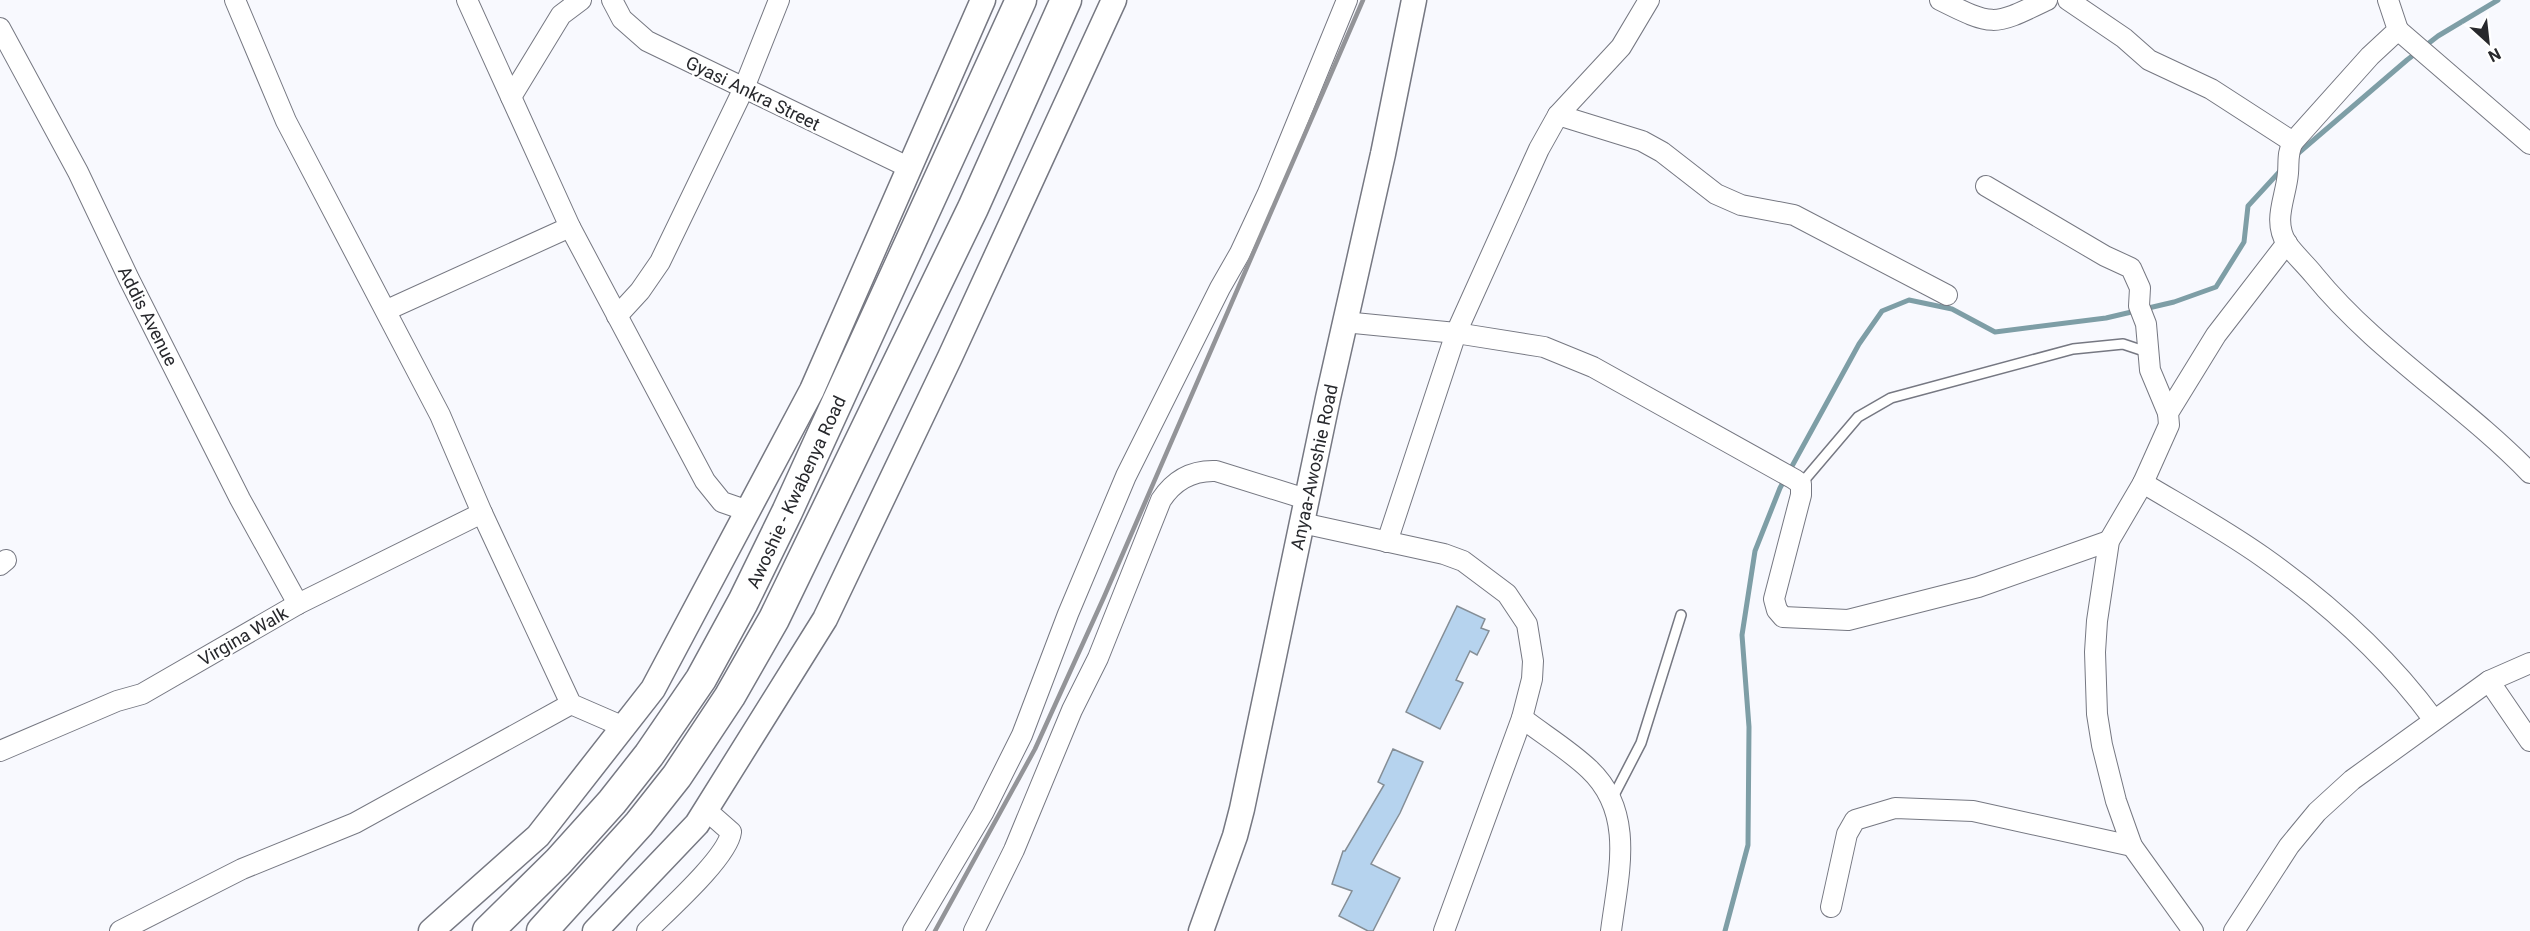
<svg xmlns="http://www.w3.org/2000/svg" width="2530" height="931" viewBox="0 0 2530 931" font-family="Roboto,sans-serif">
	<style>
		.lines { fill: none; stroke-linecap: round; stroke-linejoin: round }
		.stream { stroke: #7e9ea6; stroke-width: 5 }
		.building { fill: #b6d3ee; stroke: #858e96; stroke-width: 1.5 }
		.service-casing { stroke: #767882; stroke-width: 12 }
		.minor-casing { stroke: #767882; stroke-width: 22 }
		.tertiary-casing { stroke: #767882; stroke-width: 27 }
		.primary-casing { stroke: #767882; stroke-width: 33 }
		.service { stroke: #fff; stroke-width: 9 }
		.minor { stroke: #fff; stroke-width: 20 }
		.tertiary { stroke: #fff; stroke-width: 24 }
		.primary { stroke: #fff; stroke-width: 30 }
		.rail { stroke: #939498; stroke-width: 4.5 }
		.labels { text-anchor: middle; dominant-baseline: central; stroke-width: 5; stroke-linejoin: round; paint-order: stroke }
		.street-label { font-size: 18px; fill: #27282c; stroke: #fff }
	</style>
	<rect width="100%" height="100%" fill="#f8f9fe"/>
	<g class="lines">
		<!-- stream -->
		<g class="stream">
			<path d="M2295,156L2407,60L2438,36L2498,0"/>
			<path d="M1725,931L1748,845L1749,727L1742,635L1755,551L1780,488L1859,344L1882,311L1909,300L1952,309L1995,332L2106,318L2174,302L2216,287L2244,242L2248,206L2282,169"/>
		</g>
	</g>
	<!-- building -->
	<g class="building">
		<path d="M1457,606L1485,619L1481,628L1489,631L1477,655L1470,651L1456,680L1463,683L1440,729L1406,712Z"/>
		<path d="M1393,749L1423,762L1400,813L1371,864L1400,878L1373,931H1368L1339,916L1352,891L1332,884L1343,851H1345L1384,785L1378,782Z"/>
	</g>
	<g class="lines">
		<!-- service casing -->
		<g class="service-casing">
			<g id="service">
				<path d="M1801,484L1858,417L1891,398L2073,349L2123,344L2147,352"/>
				<path d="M1611,801L1641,743L1681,615"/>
			</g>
		</g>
		<!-- minor casing -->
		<g class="minor-casing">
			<g id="minor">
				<path d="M235,0L286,121L440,415L482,513L571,704L624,727"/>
				<path d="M467,0L570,227L705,481L722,502L748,511"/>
				<path d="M612,0L622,19L647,41L910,168"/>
				<path d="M1940,0C1994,27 1993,26 2047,0"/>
				<path d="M2068,0L2124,38L2149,60L2211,89L2293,142"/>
				<path d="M2388,0L2398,30L2370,56L2293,142C2287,153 2289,162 2288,173C2286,198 2272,220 2287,244C2295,255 2306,265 2314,275C2376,351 2462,403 2530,473"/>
				<path d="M0,28L78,172L129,279L240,499L298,604"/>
				<path d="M2398,30L2530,144"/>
				<path d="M511,97L561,15L581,0"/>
				<path d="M1558,115L1642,141L1662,152L1716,194L1741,205L1794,215L1947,295"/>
				<path d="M1986,186L2105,256L2131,268L2140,288L2139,306L2146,324L2150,370L2168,413"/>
				<path d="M387,310L570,227"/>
				<path d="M617,316L640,291L660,262L744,88L779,0"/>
				<path d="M1344,322L1456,333L1544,347L1593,367L1794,479L1801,484V495L1774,599L1777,610L1783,617L1848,620L1978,587L2109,541"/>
				<path d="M2143,483C2183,507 2225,530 2263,557C2328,603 2387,656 2434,720"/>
				<path d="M1302,523L1444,554L1463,561L1507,594L1527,624L1533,661L1532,679L1522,718L1444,931"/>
				<path d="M1387,542L1456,333L1539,149L1558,115L1621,47L1649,0"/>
				<path d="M0,565L6,560"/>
				<path d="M2489,681L2530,741"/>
				<path d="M1522,718C1544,735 1569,750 1589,769C1636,813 1618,875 1611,931"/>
				<path d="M0,751L117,701L142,694L298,604L482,513"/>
				<path d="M1831,907L1847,834L1855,820L1895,808L1973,811L2132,846"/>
				<path d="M120,931L242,869L355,823L571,704"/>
				<path d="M647,931C667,911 728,857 731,832L706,810"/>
				<path d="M913,931L983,813L1022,735L1068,614L1126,476L1220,288L1240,253L1268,193L1347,0"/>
				<path d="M974,931L1014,850L1072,710L1098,658L1161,500C1174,480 1192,470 1216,471L1306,499"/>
				<path d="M2193,931L2132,846L2116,801L2102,745L2097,714L2095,652L2097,621L2109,541L2143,483L2169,425L2168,413L2216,335L2287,243"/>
				<path d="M2234,931L2289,846L2317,812L2352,780L2489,681L2530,663"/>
			</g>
		</g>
		<!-- tertiary casing -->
		<g class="tertiary-casing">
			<g id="tertiary">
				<path d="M431,931L538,836L653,689L812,390L983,0"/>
				<path d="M595,931L697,824L825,619L950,357L1114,0"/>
				<path d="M1201,931L1235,836L1242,809L1328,398L1383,154L1414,0"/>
			</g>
		</g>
		<!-- primary casing -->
		<g class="primary-casing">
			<g id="primary">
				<path d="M488,931L558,862L612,802L649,755L701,679L743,602L787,512L1021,0"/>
				<path d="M542,931L639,824L677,776L730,696L774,619L973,208L1066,0"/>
			</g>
		</g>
		<!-- service -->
		<use href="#service" class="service"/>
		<!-- minor -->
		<use href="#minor" class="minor"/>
		<!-- tertiary -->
		<use href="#tertiary" class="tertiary"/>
		<!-- primary -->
		<use href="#primary" class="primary"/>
		<!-- rail -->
		<path class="rail" d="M935,931L1035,749L1104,597L1363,0"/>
	</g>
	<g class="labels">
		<!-- street labels -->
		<g class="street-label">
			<text transform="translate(753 93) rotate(26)">Gyasi Ankra Street</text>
			<text transform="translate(148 316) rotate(63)">Addis Avenue</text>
			<text transform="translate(1314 467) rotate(-78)">Anyaa-Awoshie Road</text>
			<text transform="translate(796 492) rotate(-65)">Awoshie - Kwabenya Road</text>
			<text transform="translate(243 636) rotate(-30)">Virgina Walk</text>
		</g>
	</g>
	<!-- north arrow -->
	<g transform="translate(2488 42) rotate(153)" stroke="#ffffff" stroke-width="4.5" paint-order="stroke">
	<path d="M0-4.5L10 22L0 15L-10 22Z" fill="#27282c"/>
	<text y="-9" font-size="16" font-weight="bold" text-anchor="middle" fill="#27282c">N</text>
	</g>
</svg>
